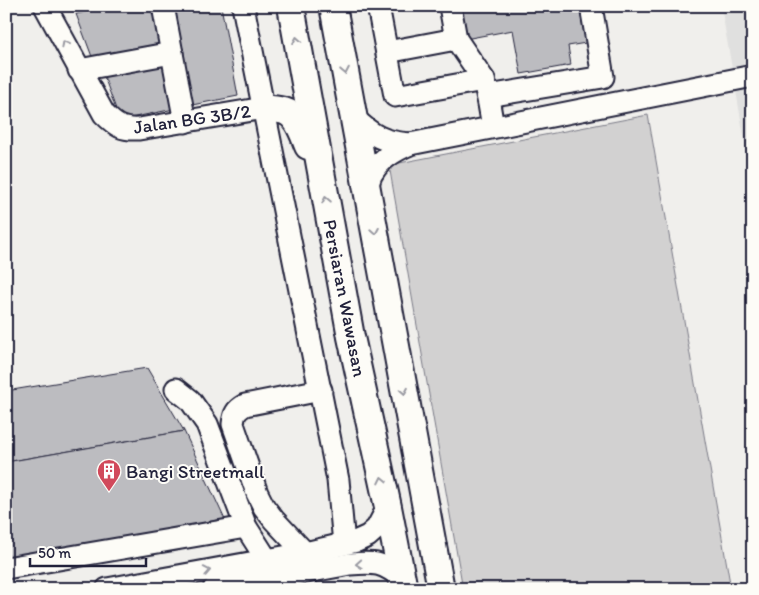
<svg xmlns="http://www.w3.org/2000/svg" width="759" height="595" viewBox="0 0 759 595" font-family="Itim,sans-serif">
	<style>
		.built { fill: #e0e0df }
		.green { fill: #d2d1d1; stroke: #7a7a86 }
		.building { fill: #bcbcc0; stroke: #22223b }
		.lines { fill: none; stroke-linecap: round; stroke-linejoin: round }
		.minor-casing { stroke: #22223b; stroke-width: 25 }
		.major-casing { stroke: #22223b; stroke-width: 30 }
		.minor { stroke: #fdfcf7; stroke-width: 21 }
		.major { stroke: #fdfcf7; stroke-width: 26 }
		.oneway { stroke: #9a9aa2 }
		.labels { text-anchor: middle; dominant-baseline: central; stroke-width: 4; stroke-linejoin: round; paint-order: stroke }
		.street-label { font-size: 19px; fill: #22223b; stroke: #fdfcf7 }
		.poi-label { font-size: 19px; fill: #22223b; stroke: #fdfcf7; text-anchor: start }
	</style>
	<rect width="100%" height="100%" fill="#f0efec"/>
	<filter id="ink" filterUnits="userSpaceOnUse"><feTurbulence type="fractalNoise" baseFrequency=".02" numOctaves="2"/><feDisplacementMap in="SourceGraphic" scale="10" xChannelSelector="R" yChannelSelector="G"/><feConvolveMatrix kernelMatrix="1 2 1 2 8 2 1 2 1" color-interpolation-filters="sRGB"/></filter>
	<g filter="url(#ink)">
		<!-- built -->
		<path class="built" d="M721,6H753V188L743,131Z"/>
		<!-- green -->
		<path class="green" d="M648,115L731,589H463L389,165Z"/>
		<!-- building -->
		<g class="building">
			<path d="M116,6H158L167,48L94,62L76,14Z"/>
			<path d="M168,6H221L238,96L187,106Z"/>
			<path d="M459,6H579L586,43L568,46L571,65L521,74L513,30L465,39Z"/>
			<path d="M169,59L179,108L120,120L102,71Z"/>
			<path d="M147,368L184,431L6,462V391Z"/>
			<path d="M184,431L226,522L6,559V462Z"/>
		</g>
		<g class="lines">
			<!-- minor casing -->
			<g class="minor-casing">
				<g id="minor">
					<path d="M45,6L104,114C116,126 122,130 139,129L264,108"/>
					<path d="M163,6L185,122"/>
					<path d="M243,6L338,480L344,544"/>
					<path d="M378,6L395,96L484,80"/>
					<path d="M450,6L456,39L484,80L489,104L493,127"/>
					<path d="M387,52L456,39"/>
					<path d="M79,70L172,53"/>
					<path d="M488,96L603,77L591,6"/>
					<path d="M354,118C373,136 383,142 410,144"/>
					<path d="M367,187C369,182 370,176 373,172C381,158 396,150 410,144L753,76"/>
					<path d="M176,389L190,400L207,424L246,527L267,560"/>
					<path d="M305,553L274,520L264,507L257,493L233,424C234,414 236,410 245,405L321,390"/>
					<path d="M6,568L246,527"/>
					<path d="M107,589L305,553L357,541L368,536L377,528L388,507"/>
					<path d="M214,589L350,564C375,562 383,562 403,579"/>
				</g>
			</g>
			<!-- major casing -->
			<g class="major-casing">
				<g id="major">
					<path d="M291,6L351,337L388,507L404,589"/>
					<path d="M333,6L441,589"/>
					<path d="M264,108C270,109 278,109 284,111C298,115 303,134 308,146"/>
				</g>
			</g>
			<!-- minor -->
			<use href="#minor" class="minor"/>
			<!-- major -->
			<use href="#major" class="major"/>
		</g>
		<!-- one-way arrows -->
		<defs><path id="oneway-chevron" d="M-2-3.5L2.5 0L-2 3.5" fill="none" stroke-width="1.6" stroke-linecap="round" stroke-linejoin="round" transform="scale(1.25)"/></defs>
		<g class="oneway">
			<use href="#oneway-chevron" transform="translate(297 40) rotate(-100)"/>
			<use href="#oneway-chevron" transform="translate(65 44) rotate(-118)"/>
			<use href="#oneway-chevron" transform="translate(345 71) rotate(79)"/>
			<use href="#oneway-chevron" transform="translate(326 200) rotate(-101)"/>
			<use href="#oneway-chevron" transform="translate(375 231) rotate(80)"/>
			<use href="#oneway-chevron" transform="translate(404 391) rotate(80)"/>
			<use href="#oneway-chevron" transform="translate(382 480) rotate(-102)"/>
			<use href="#oneway-chevron" transform="translate(359 564) rotate(176)"/>
			<use href="#oneway-chevron" transform="translate(207 571) rotate(-11)"/>
		</g>
	</g>
	<!-- icons -->
	<defs>
		<g id="building-pin" transform="scale(1.25)"><path d="M0 17L-7.5 6A9.5 9.5 0 1 1 7.5 6Z" fill="#d1495b" stroke="#fdfcf7"/><path d="M-4-6H4V6H1V3H-1V6H-4ZM-2.5-4.3h1.7v1.8h-1.7ZM.8-4.3h1.7v1.8H.8ZM-2.5-1h1.7V.8h-1.7ZM.8-1h1.7V.8H.8Z" fill="#fff"/></g>
	</defs>
	<g fill-rule="evenodd">
		<use href="#building-pin" x="109" y="471"/>
	</g>
	<g class="labels">
		<!-- street labels -->
		<g class="street-label">
			<text transform="translate(192 119) rotate(-8)">Jalan BG 3B/2</text>
			<text transform="translate(345 298) rotate(79)">Persiaran Wawasan</text>
		</g>
		<!-- poi labels -->
		<g class="poi-label">
			<text x="126" y="471">Bangi Streetmall</text>
		</g>
	</g>
	<!-- margin -->
	<rect width="759" height="595" fill="none" stroke="#fdfcf7" stroke-width="25"/>
	<rect x="12" y="12" width="734" height="570" fill="none" stroke="#22223b" stroke-width="2" filter="url(#ink)"/>
	<!-- scale -->
	<path d="M30 558v8h116v-8" fill="none" stroke="#22223b" stroke-width="2.5"/>
	<text x="38" y="558" font-size="15" fill="#22223b" stroke="#fdfcf7" stroke-width="4" paint-order="stroke">50 m</text>
</svg>
